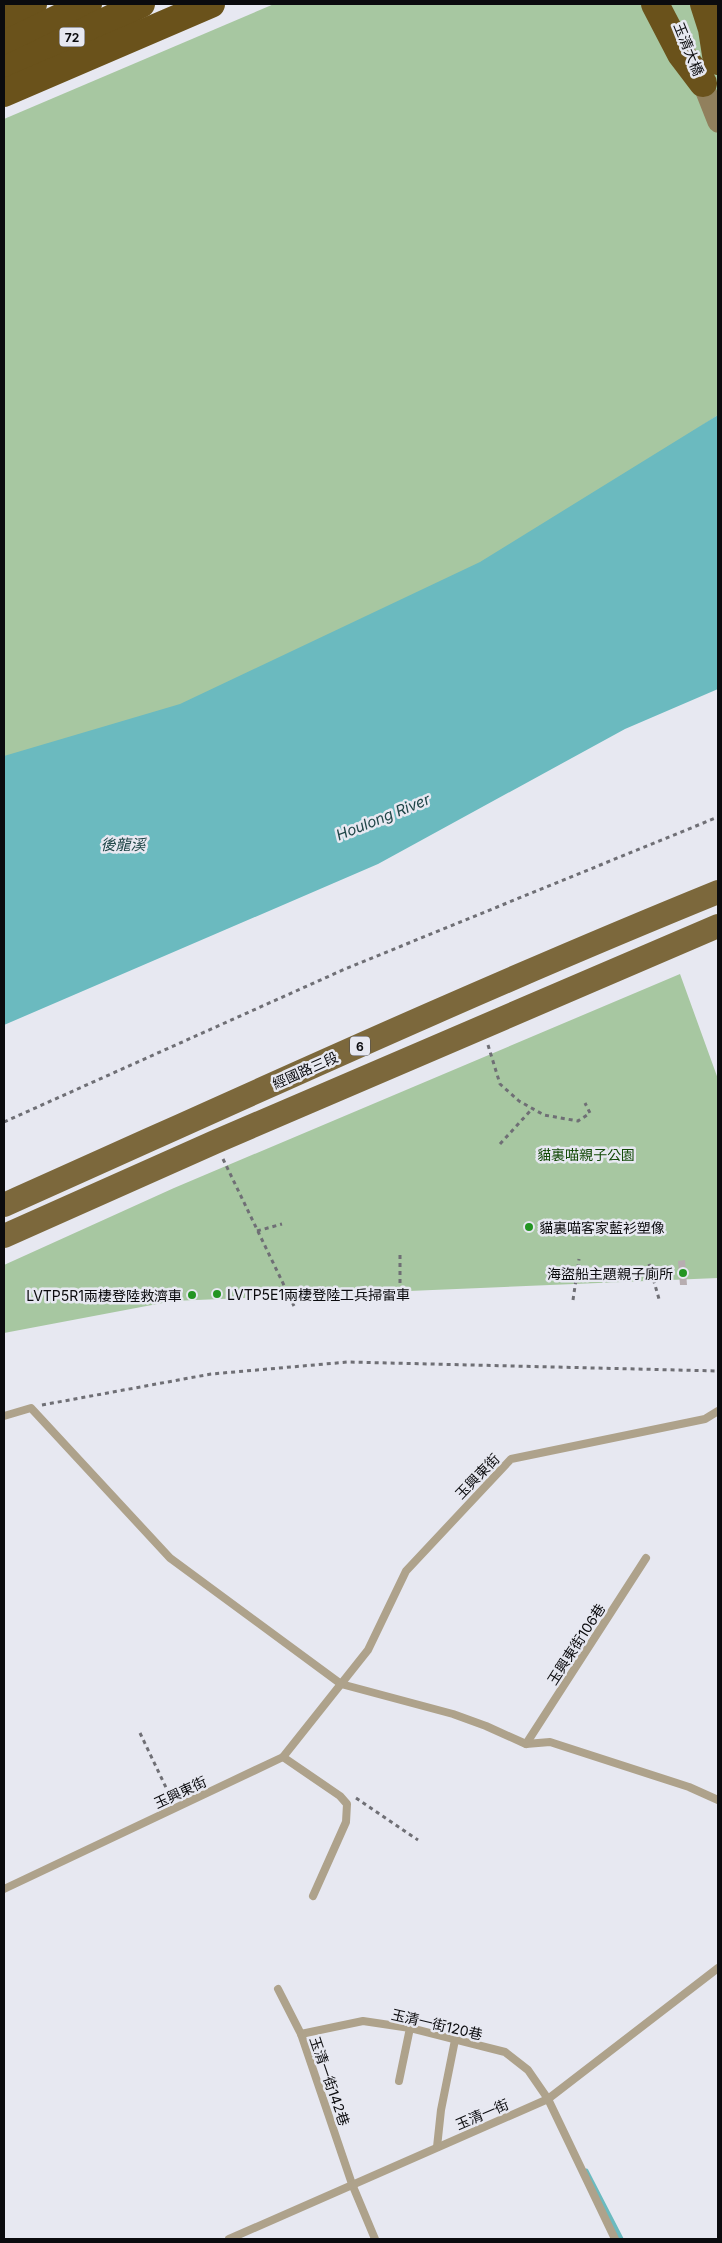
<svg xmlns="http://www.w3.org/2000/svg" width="722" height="2243" viewBox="0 0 722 2243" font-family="Inter,'Noto Sans TC',sans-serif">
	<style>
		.green { fill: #a7c7a1 }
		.water { fill: #6bbabf }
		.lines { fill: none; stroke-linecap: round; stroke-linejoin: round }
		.stream { stroke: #6bbabf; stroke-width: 5 }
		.building { fill: #b7adb0 }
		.path { stroke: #6f6f75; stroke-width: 3; stroke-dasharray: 4 4; stroke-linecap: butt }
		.lane { stroke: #aea28b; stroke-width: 8 }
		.secondary { stroke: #91805d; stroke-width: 21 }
		.primary { stroke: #7c683c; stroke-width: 24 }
		.highway { stroke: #6a521b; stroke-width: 28 }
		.poi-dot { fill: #239522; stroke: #e7e8f1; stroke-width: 2 }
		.labels { text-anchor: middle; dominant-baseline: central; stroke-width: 5; stroke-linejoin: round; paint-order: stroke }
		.shield { fill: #e7e8f1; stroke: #4d4d52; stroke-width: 1 }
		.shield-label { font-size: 12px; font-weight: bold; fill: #0b0b0e }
		.street-label { font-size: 14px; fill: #0b0b0e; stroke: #e7e8f1 }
		.park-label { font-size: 14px; fill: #134907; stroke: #e7e8f1 }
		.poi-label { font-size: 14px; fill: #0b0b0e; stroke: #e7e8f1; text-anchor: start }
		.water-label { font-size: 15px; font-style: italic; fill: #204648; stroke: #e7e8f1 }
	</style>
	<rect width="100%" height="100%" fill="#e7e8f1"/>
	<!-- green -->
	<g class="green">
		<path d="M274,4H718V415L4,889V119Z"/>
		<path d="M680,974L718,1079V1278L173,1301L4,1333V1265L174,1188Z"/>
	</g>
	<!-- water -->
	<path class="water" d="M718,415V689L625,729L378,864L4,1025V756L180,704L480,562Z"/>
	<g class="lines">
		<!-- stream -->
		<path class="stream" d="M586,2171L621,2239"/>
	</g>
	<!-- building -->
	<path class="building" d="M685,1260L687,1285H680L678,1261Z"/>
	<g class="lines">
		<!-- path -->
		<g class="path">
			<path d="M488,1045L500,1084L519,1101L544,1115L578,1121L590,1113L585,1103"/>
			<path d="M4,1122L345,969L718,817"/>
			<path d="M500,1144L531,1110"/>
			<path d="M223,1159L294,1306"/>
			<path d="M257,1231L282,1224"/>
			<path d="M400,1255V1301"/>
			<path d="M649,1264L659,1299"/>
			<path d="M573,1300L579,1259"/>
			<path d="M42,1405L211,1374L348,1362L718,1371"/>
			<path d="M140,1733L171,1798"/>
			<path d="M356,1798L418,1840"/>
		</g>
		<!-- lane -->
		<g class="lane">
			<path d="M4,1416L31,1408L170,1558L341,1684L453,1714L486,1726L526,1744L550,1742L689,1787L718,1800"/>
			<path d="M526,1744L646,1558"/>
			<path d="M283,1757L340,1796L347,1804L346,1822L313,1896"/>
			<path d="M4,1889L283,1757L368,1650L406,1571L511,1459L705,1419L718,1411"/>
			<path d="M278,1989L301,2034L352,2184L375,2239"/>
			<path d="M301,2034L363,2021L410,2028L505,2052L528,2070L548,2099L615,2239"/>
			<path d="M399,2081L410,2028"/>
			<path d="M437,2147L441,2110L455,2040"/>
			<path d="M229,2239L548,2099L718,1968"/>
		</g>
		<!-- secondary -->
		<path class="secondary" d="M697,69L718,122"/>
		<!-- primary -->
		<g class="primary">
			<path d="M4,1205C241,1099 477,990 718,892"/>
			<path d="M4,1236L215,1142L718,926"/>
		</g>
		<!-- highway -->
		<g class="highway">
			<path d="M655,4L681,54L703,83"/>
			<path d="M704,4L712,29L717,61"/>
			<path d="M4,20L33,4"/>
			<path d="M4,45L88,4"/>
			<path d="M4,71L141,4"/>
			<path d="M4,93L211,4"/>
		</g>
	</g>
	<!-- markers -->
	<g class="poi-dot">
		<circle cx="529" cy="1227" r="5"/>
		<circle cx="683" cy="1273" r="5"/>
		<circle cx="217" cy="1294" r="5"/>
		<circle cx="192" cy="1295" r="5"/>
	</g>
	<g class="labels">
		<!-- shield labels -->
		<g class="shield">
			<rect x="59.5" y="27.5" width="25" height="19" rx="4"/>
			<rect x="350" y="1036.5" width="20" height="19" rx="4"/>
		</g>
		<g class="shield-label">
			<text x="72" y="37">72</text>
			<text x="360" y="1046">6</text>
		</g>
		<!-- street labels -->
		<g class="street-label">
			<text transform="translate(689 49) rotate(68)">玉清大橋</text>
			<text transform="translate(305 1070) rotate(-24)">經國路三段</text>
			<text transform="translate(477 1476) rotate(-46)">玉興東街</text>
			<text transform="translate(576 1644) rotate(-57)">玉興東街106巷</text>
			<text transform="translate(180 1792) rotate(-25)">玉興東街</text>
			<text transform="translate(437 2024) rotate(13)">玉清一街120巷</text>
			<text transform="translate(330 2081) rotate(71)">玉清一街142巷</text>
			<text transform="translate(482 2114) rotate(-23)">玉清一街</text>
		</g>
		<!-- park labels -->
		<g class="park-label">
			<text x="586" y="1154">貓裏喵親子公園</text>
		</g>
		<!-- poi labels -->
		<g class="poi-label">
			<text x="539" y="1227">貓裏喵客家藍衫塑像</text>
			<text x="673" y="1273" text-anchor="end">海盜船主題親子廁所</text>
			<text x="227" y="1294">LVTP5E1兩棲登陸工兵掃雷車</text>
			<text x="182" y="1295" text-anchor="end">LVTP5R1兩棲登陸救濟車</text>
		</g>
		<!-- water labels -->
		<g class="water-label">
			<text transform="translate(383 817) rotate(-22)">Houlong River</text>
			<text x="123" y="844">後龍溪</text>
		</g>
	</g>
	<!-- border -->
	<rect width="722" height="2243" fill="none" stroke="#0b0b0e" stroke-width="10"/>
</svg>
